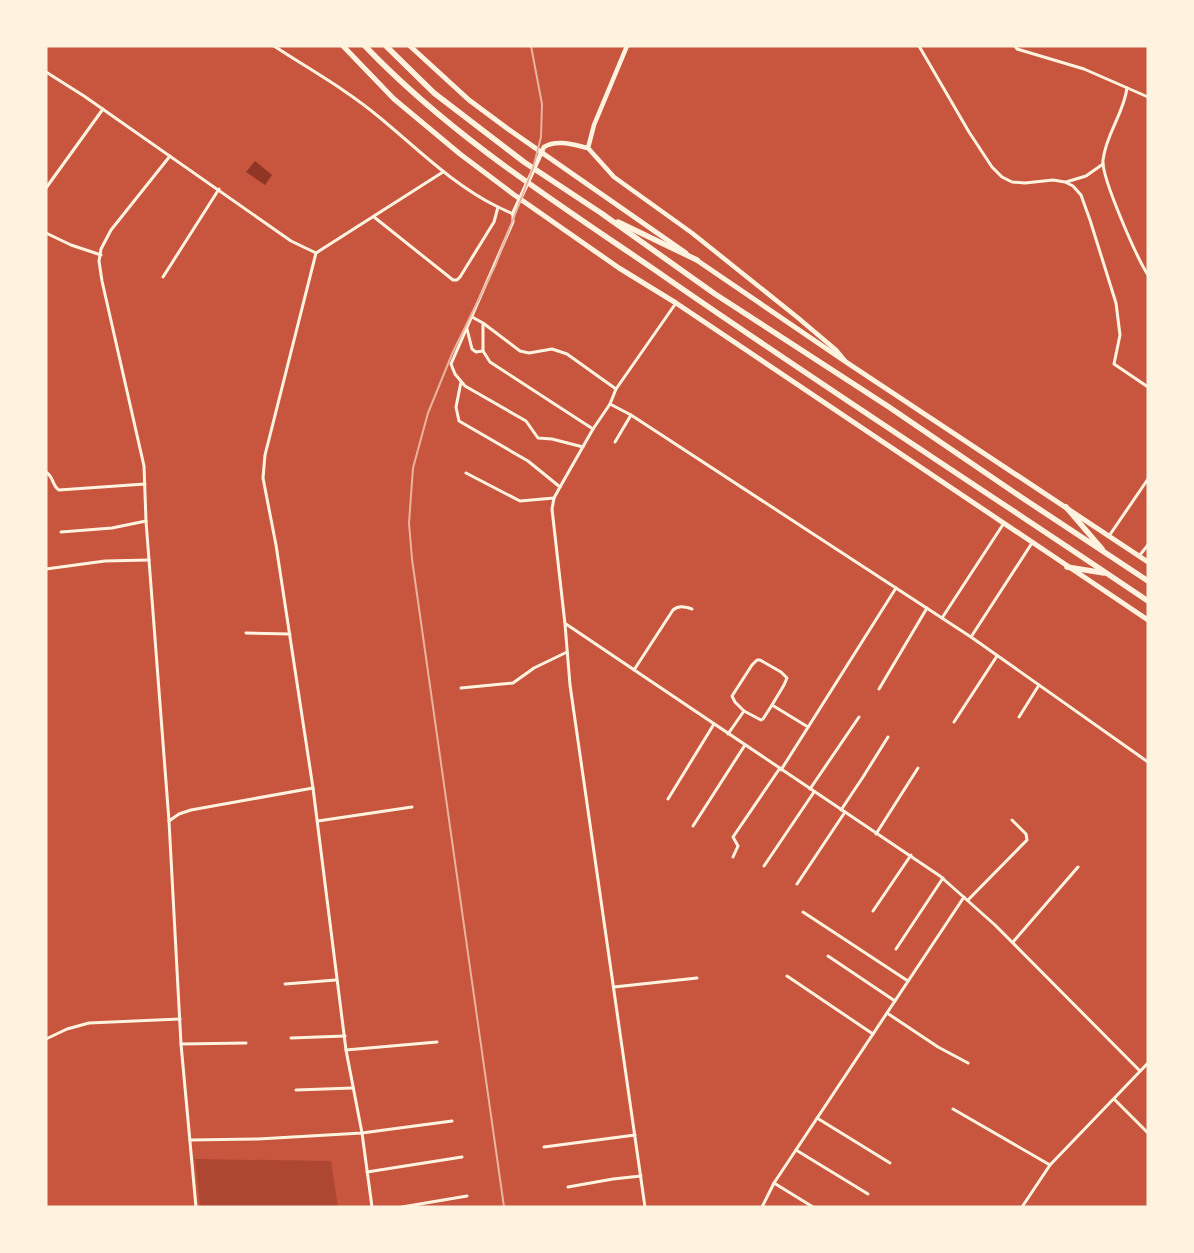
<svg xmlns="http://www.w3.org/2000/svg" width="1194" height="1253" viewBox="0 0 1194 1253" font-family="Arial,sans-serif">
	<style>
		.green { fill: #ae4732 }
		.water { fill: #8f3625 }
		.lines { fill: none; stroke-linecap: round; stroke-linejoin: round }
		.minor { stroke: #fff3e0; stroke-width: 3 }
		.tertiary { stroke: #fff3e0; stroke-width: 4.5 }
		.primary { stroke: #fff3e0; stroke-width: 5 }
		.trunk { stroke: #fff3e0; stroke-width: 5.5 }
		.rail { stroke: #e9b49f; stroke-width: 2 }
	</style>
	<rect width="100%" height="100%" fill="#c8553d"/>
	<!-- green -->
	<path class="green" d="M195,1159L331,1161L338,1207H200Z"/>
	<!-- water -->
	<path class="water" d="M255,161L272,175L265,185L246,172Z"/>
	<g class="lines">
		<!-- minor -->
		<g class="minor">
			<path d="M274,46C309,69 347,90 379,117C418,149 453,185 498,207L494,222L460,277L457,280H453L374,217"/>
			<path d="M919,46L969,132L992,167L1002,177L1012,182L1025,183L1053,180L1065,182L1073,186L1081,195L1090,220L1116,303L1120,335L1114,364L1148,387"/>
			<path d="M1015,46L1017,49L1084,69L1148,97"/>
			<path d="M46,72L84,96L291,241L316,253"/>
			<path d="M1127,88C1124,113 1106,134 1103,160C1101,177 1137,258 1148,275"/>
			<path d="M170,156L111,230L101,249L99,261L102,281L144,466L146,521L169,821L181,1044L196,1207"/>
			<path d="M1066,182L1086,176L1103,164"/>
			<path d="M46,188L103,109"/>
			<path d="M498,207L513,214V222L451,364L455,374L465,386L526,421L538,438L552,439L583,447"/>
			<path d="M46,233L71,245L101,255"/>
			<path d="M163,277L219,189"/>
			<path d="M472,317L483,323L520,351L529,353L552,349L567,354L616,389L610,404"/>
			<path d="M483,324V351L490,362L593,429"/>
			<path d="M467,329L472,349L476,352L483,351"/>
			<path d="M461,382L456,407L459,421L528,461L560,487"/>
			<path d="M616,389L676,303"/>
			<path d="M615,442L631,415"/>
			<path d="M46,472C54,477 52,486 59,490L145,484"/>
			<path d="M466,473L520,501L554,498"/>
			<path d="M61,532L112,528L146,521"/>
			<path d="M1109,536L1148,479"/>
			<path d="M1139,556L1148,545"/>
			<path d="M46,569L105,561L149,560"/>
			<path d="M942,618L1004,523"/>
			<path d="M566,624L940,876L995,925L1140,1071"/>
			<path d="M246,633L290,634"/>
			<path d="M971,637L1032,543"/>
			<path d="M634,670L673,610C679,605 685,607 692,609"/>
			<path d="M461,688L513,683L534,668L567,652"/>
			<path d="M879,689L927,608"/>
			<path d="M744,711L761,720L763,719L772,705"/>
			<path d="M1019,717L1039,685"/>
			<path d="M954,722L997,656"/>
			<path d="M728,734L744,711L735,702L732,696L752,665L757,660H760L781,672L787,678L784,685L772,705L808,727"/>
			<path d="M781,770L896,588"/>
			<path d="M810,789L859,717"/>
			<path d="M668,799L714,724"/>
			<path d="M841,810L863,777L888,737"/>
			<path d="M169,821L179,814L191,810L313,788"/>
			<path d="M318,821L412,807"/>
			<path d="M693,826L745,745"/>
			<path d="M876,834L918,768"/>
			<path d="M733,857L738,846L733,837L780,768"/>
			<path d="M764,866L814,792"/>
			<path d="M797,884L845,812"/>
			<path d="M968,900L1027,840L1026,834L1012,820"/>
			<path d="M873,911L911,855"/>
			<path d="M803,912L908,981"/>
			<path d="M1013,942L1078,867"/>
			<path d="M896,949L943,878"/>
			<path d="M828,956L895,1001"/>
			<path d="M787,976L873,1034"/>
			<path d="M285,984L336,980"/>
			<path d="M614,987L697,978"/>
			<path d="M887,1013L938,1047L968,1063"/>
			<path d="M291,1038L345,1036"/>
			<path d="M46,1039L67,1029L89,1023L180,1019"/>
			<path d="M181,1044L246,1043"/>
			<path d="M346,1050L437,1042"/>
			<path d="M296,1090L353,1088"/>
			<path d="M1114,1099L1148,1133"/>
			<path d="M953,1109L1050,1165"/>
			<path d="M817,1118L890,1163"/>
			<path d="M190,1140L258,1139L362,1133L452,1121"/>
			<path d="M544,1147L635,1135"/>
			<path d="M796,1150L868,1194"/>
			<path d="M367,1172L462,1157"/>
			<path d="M774,1183L813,1207"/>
			<path d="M568,1187L613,1179L641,1176"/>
			<path d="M372,1207L362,1133L346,1050L313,788L276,545L263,478L265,455L316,253L443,172"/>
			<path d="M402,1207L467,1196"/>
			<path d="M645,1207L570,685L565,624L552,509L554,498L560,487L593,429L610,404L631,415L971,637L1148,762"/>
			<path d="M762,1207L774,1183L964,897"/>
			<path d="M1022,1207L1050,1165L1148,1063"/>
		</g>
		<!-- tertiary -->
		<g class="tertiary">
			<path d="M627,46L594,125L588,148L614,177L692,233L797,317L836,350L845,361"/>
			<path d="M513,214L544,147C557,139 574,145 588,148"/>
		</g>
		<!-- primary -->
		<g class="primary">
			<path d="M343,46L394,99L460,154L513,194L619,268L676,303L1148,620"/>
			<path d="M410,46L469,100L508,129L686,253"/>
			<path d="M695,259L846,362L1148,562"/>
		</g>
		<!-- trunk -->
		<g class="trunk">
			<path d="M365,46C450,135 554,201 655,270C817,383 984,490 1148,601"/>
			<path d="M386,46L434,93L524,162L601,213L715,294L889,407L1021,497L1148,581"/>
			<path d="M618,222L697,260"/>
			<path d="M1066,507L1102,549"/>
			<path d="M1067,567L1104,573"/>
		</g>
		<!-- rail -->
		<path class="rail" d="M504,1207L412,559L409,523L413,468L428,413L452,354L495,266L533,168L541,137L542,104L531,46"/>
	</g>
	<!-- border -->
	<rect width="1194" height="1253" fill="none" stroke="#fff3e0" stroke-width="95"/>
</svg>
